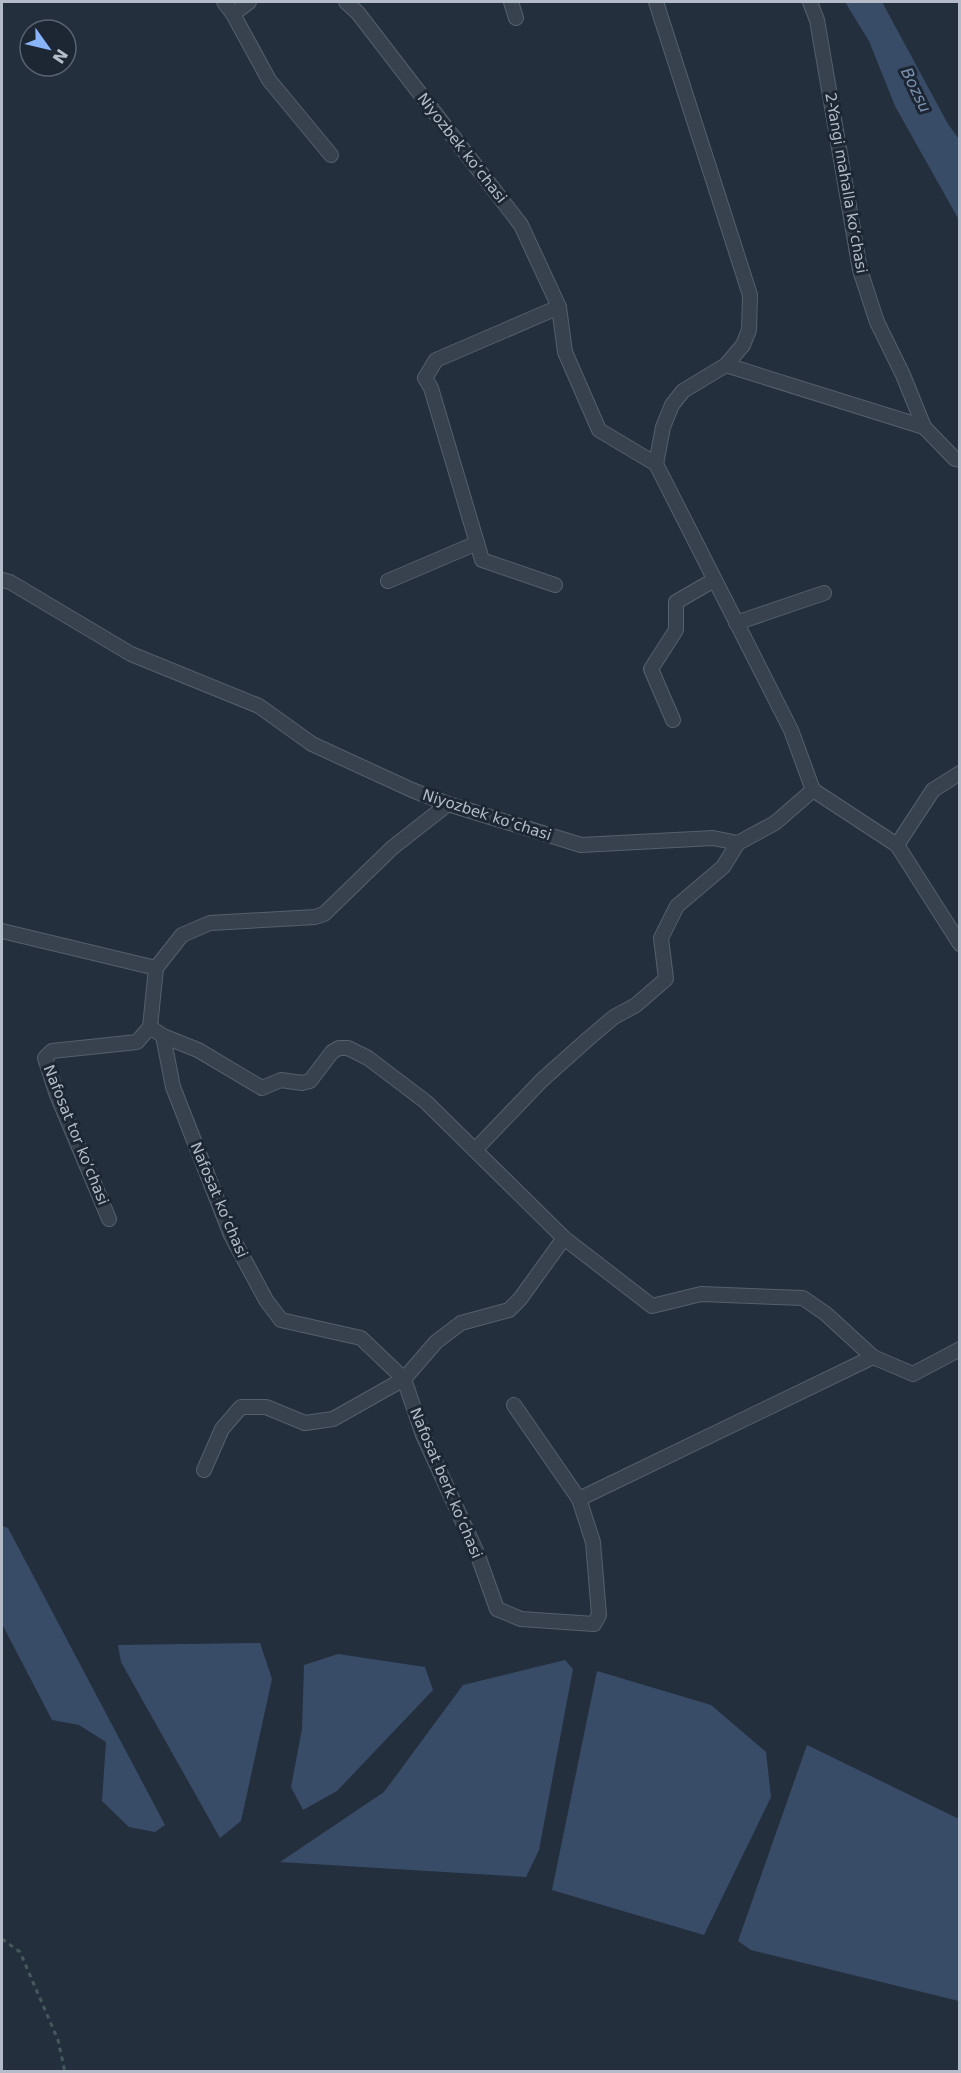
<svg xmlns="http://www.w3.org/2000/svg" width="961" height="2073" viewBox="0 0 961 2073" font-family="'DejaVu Sans',sans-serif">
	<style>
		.water { fill: #394c67 }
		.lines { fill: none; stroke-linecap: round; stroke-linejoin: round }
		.minor-casing { stroke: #565f6c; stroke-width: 16 }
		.path { stroke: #44595c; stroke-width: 3; stroke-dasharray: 4.5 4.5; stroke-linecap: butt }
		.minor { stroke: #38414e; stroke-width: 14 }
		.labels { text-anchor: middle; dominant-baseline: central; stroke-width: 6; stroke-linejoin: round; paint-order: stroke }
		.street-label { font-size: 15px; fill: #b4bcc9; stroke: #1d2633 }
		.water-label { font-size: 16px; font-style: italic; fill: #7c92b1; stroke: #1d2633 }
	</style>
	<rect width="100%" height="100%" fill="#242f3e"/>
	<!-- water -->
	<g class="water">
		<path d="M845,2H882L948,124L959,139V220L895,106L869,41Z"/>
		<path d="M2,1526L8,1528L165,1825L155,1832L129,1827L102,1801L106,1742L79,1725L52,1720L2,1624Z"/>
		<path d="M260,1643L272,1679L241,1821L220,1838L121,1662L118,1645Z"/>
		<path d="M338,1654L425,1667L433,1690L337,1791L303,1810L291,1787L302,1729L304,1665Z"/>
		<path d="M565,1660L573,1669L539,1850L526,1877L280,1862L384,1792L463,1685Z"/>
		<path d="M597,1671L711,1705L766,1752L771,1797L704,1935L552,1890Z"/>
		<path d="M807,1745L959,1819V2001L751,1950L738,1941Z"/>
	</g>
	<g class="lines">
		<!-- minor casing -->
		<g class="minor-casing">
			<g id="minor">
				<path d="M224,2L233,14L269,80L331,155"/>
				<path d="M346,2L358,13L521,225L559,307L565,352L599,430L656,464L791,730L813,790"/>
				<path d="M511,2L516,18"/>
				<path d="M656,2L750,295L749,330L743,345L726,365L683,391L672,405L663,427L656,464"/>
				<path d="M810,2L817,20L860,270L877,322L903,375L924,427"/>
				<path d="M233,14L249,2"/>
				<path d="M726,365L924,427L955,459L960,460"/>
				<path d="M477,543L482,560L555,585"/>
				<path d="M2,580L10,582L131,654L259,706L312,744L412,790L448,804L581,845L713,838L738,843L775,823L813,790"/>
				<path d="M388,581L477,543L431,388L425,378L436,360L559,307"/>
				<path d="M736,623L824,593"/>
				<path d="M673,720L651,669L676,630V602L714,580"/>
				<path d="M813,790L897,845L960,944"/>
				<path d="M897,845L933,790L960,773"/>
				<path d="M2,931L156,968"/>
				<path d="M156,968L150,1027L163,1036L198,1050L262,1088L281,1080L302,1083L310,1081L332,1052L339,1048H348L368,1058L426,1102L564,1238L652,1306L701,1294L803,1298L826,1314L873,1357L913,1374L960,1349"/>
				<path d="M156,968L182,935L210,923L315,917L324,914L392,848L448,804"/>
				<path d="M163,1036L173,1087L231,1235L266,1300L281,1320L361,1338L404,1379L423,1435L477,1553L497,1609L521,1619L594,1624L599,1615L593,1542L579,1499L514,1405"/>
				<path d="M475,1150L542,1080L588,1039L614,1017L636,1005L666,979L661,938L677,906L723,867L738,843"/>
				<path d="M109,1219L57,1095L45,1058L52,1051L137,1042L150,1027"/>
				<path d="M204,1470L222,1429L241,1407H266L305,1423L333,1419L404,1379L436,1342L461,1323L509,1310L520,1299L564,1238"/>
				<path d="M579,1499L873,1357"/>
			</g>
		</g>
		<!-- path -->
		<path class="path" d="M2,1939L20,1952L58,2040L65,2072"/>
		<!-- minor -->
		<use href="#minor" class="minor"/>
	</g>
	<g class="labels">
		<!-- street labels -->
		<g class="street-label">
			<text transform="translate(462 148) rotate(52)">Niyozbek ko‘chasi</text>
			<text transform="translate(846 183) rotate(80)">2-Yangi mahalla ko‘chasi</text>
			<text transform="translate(487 815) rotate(18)">Niyozbek ko‘chasi</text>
			<text transform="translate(76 1135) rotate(68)">Nafosat tor ko‘chasi</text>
			<text transform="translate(219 1200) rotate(67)">Nafosat ko‘chasi</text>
			<text transform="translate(446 1483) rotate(67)">Nafosat berk ko‘chasi</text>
		</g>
		<!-- water labels -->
		<g class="water-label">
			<text transform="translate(916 90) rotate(64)">Bozsu</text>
		</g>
	</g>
	<!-- border -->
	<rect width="961" height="2073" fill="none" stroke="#b4bcc9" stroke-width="6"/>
	<!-- north arrow -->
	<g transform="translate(48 48) rotate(124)"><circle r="28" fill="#1d2633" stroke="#59626f" stroke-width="1.5"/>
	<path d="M0-4.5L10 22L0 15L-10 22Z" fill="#8ab4f8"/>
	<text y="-9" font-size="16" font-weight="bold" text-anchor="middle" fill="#b4bcc9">N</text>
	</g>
</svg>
